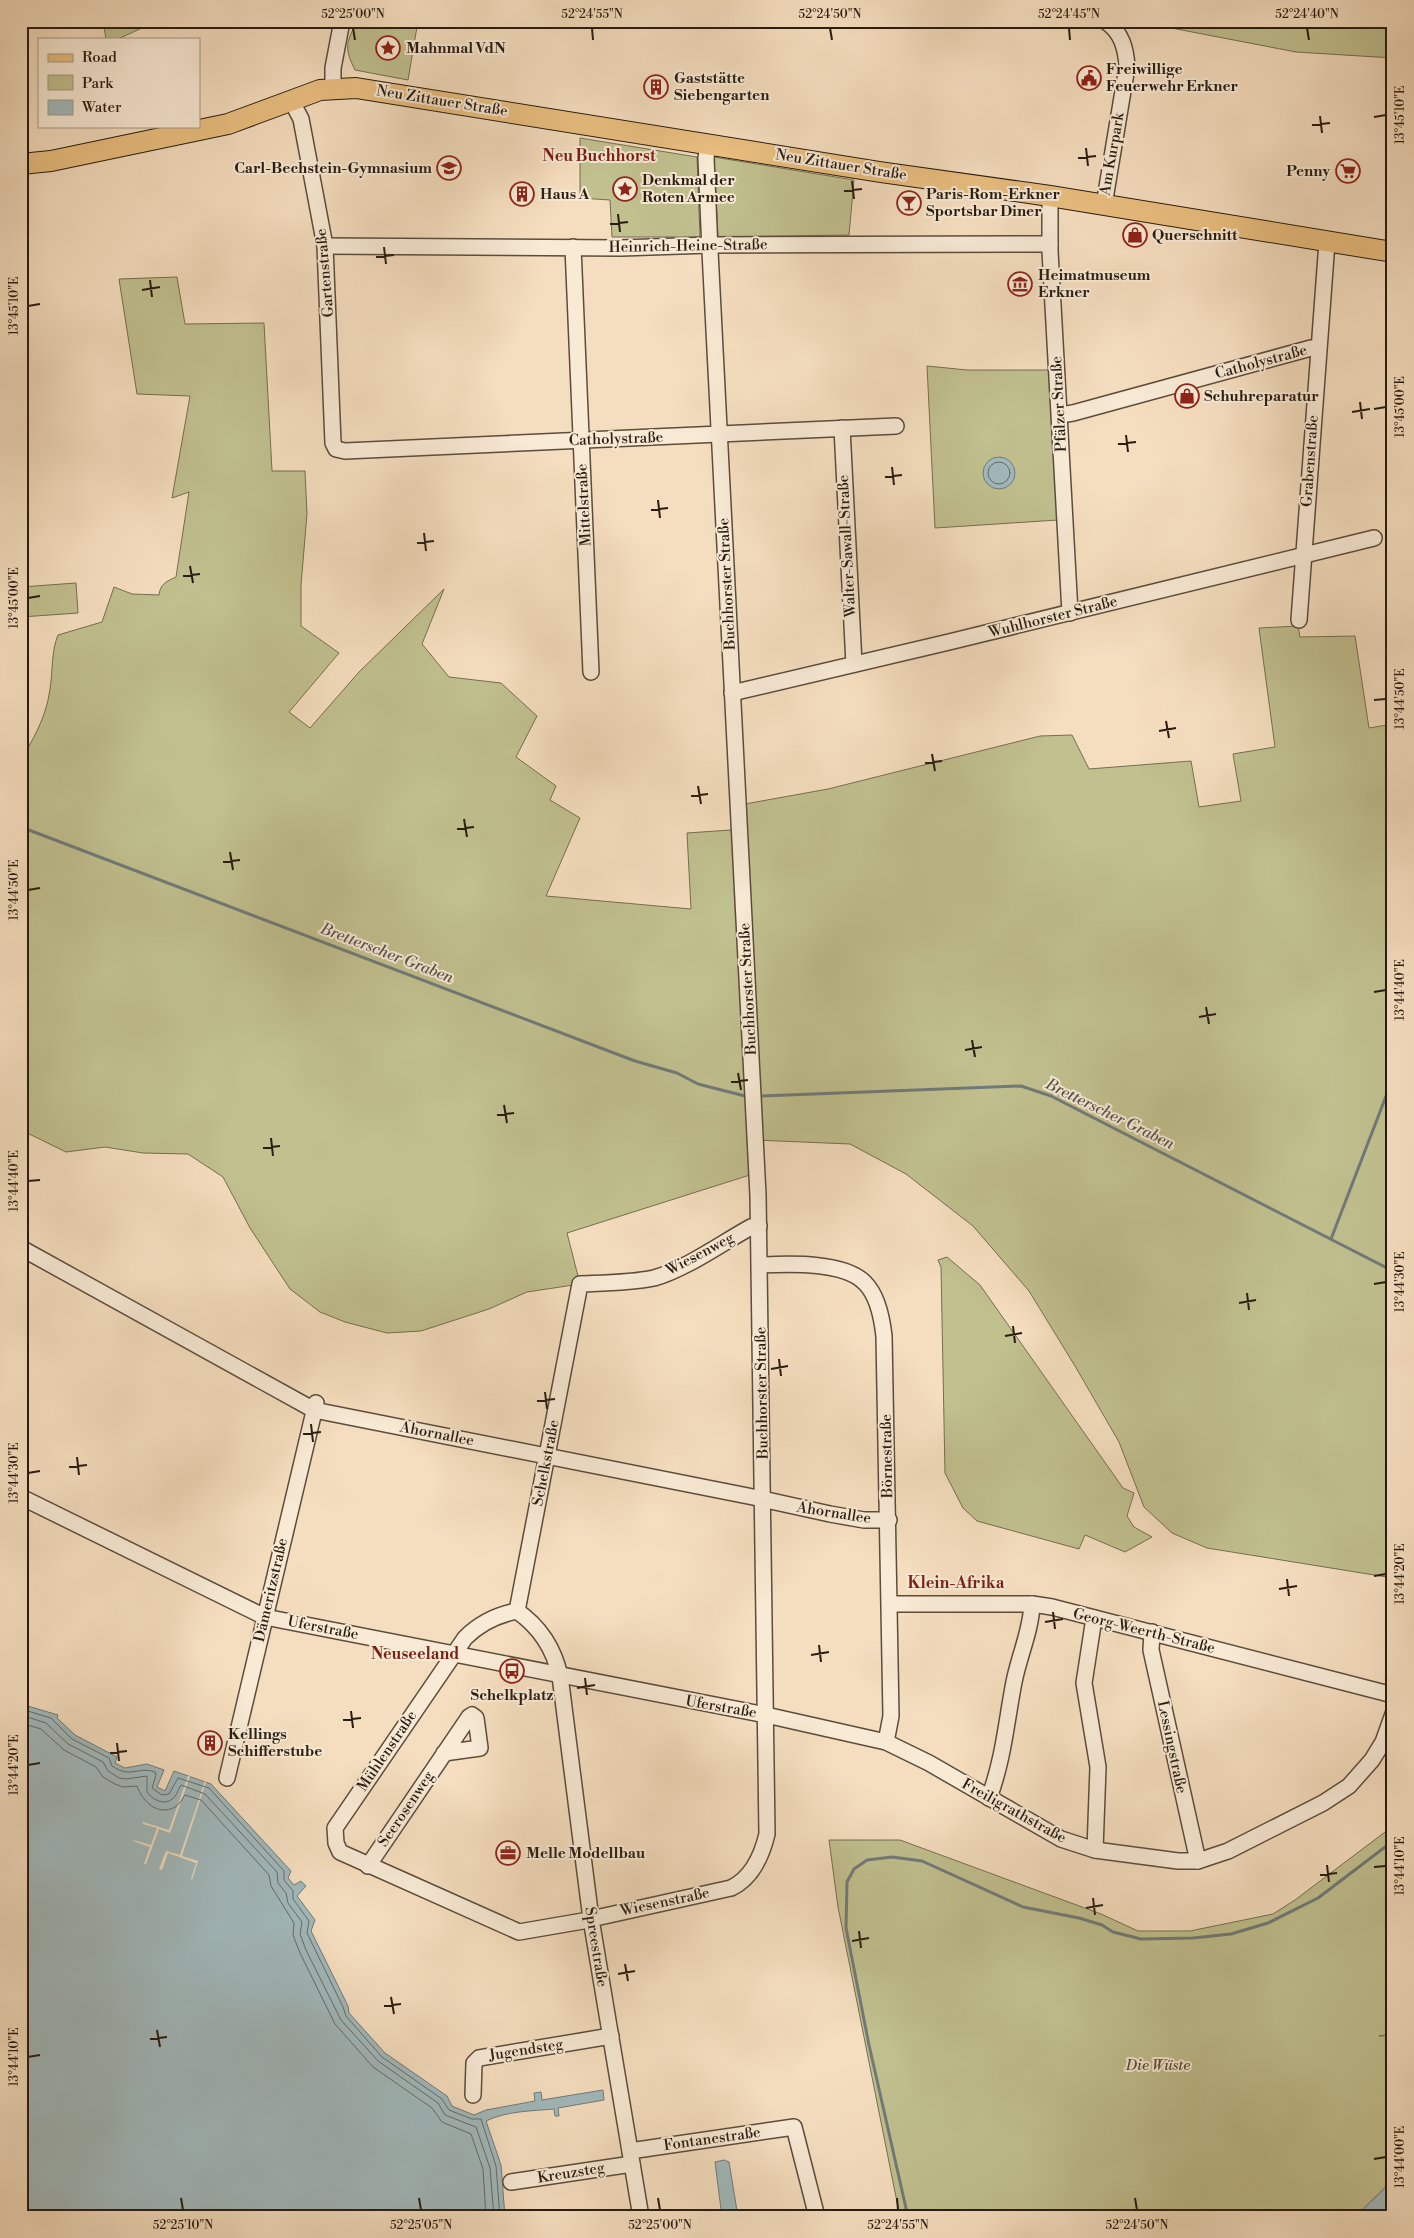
<svg xmlns="http://www.w3.org/2000/svg" width="1414" height="2238" viewBox="0 0 1414 2238" font-family="'Libre Bodoni',serif">
	<style>
		.green { fill: #c1c08f; stroke: #756e50 }
		.water { fill: #a1b9bc; stroke: #717a78 }
		.pier { fill: #f5debf }
		.lines { fill: none; stroke-linecap: round; stroke-linejoin: round }
		.shore { stroke: #656a66; stroke-width: 1 }
		.stream { stroke: #717a78; stroke-width: 3 }
		.minor-casing { stroke: #5c4c3c; stroke-width: 18 }
		.major-casing { stroke: #291c11; stroke-width: 22 }
		.minor { stroke: #f8ead5; stroke-width: 15 }
		.major { stroke: #eabf80; stroke-width: 20 }
		.ticks { fill: none; stroke: #291c11; stroke-width: 2 }
		.labels { text-anchor: middle; dominant-baseline: central; stroke-width: 4; stroke-linejoin: round; paint-order: stroke }
		.poi-label { font-size: 15px; font-weight: bold; fill: #291c11; stroke: #f8ead5; text-anchor: start }
		.street-label { font-size: 15px; fill: #291c11; stroke: #f8ead5 }
		.park-label { font-size: 15px; font-style: italic; fill: #574d37; stroke: #f8ead5 }
		.neighbourhood-label { font-size: 16px; font-weight: bold; fill: #7a1f14; stroke: #f8ead5 }
		.water-label { font-size: 16px; font-style: italic; fill: #53534d; stroke: #f8ead5 }
		.neatline { fill: none; stroke: #291c11; stroke-width: 2 }
		.ticks-label { font-size: 12px; text-anchor: middle; fill: #291c11 }
	</style>
	<rect width="100%" height="100%" fill="#f5debf"/>
	<filter id="stains"><feTurbulence type="fractalNoise" baseFrequency=".004" numOctaves="4"/><feColorMatrix values="0 0 0 0 .2 0 0 0 0 .09 0 0 0 0 .02 0 0 0 .5 -.17"/></filter>
	<radialGradient id="worn" r=".72"><stop offset=".6" stop-color="#630" stop-opacity="0"/><stop offset="1" stop-color="#630" stop-opacity=".3"/></radialGradient>
	<!-- green -->
	<g class="green">
		<path d="M103,21H157L118,39H106Z"/>
		<path d="M357,21H418L408,80L355,70C344,48 346,43 357,21Z"/>
		<path d="M1161,21H1393V58L1296,52L1161,26Z"/>
		<path d="M580,138L697,157L700,237H612L610,200L580,198Z"/>
		<path d="M714,157L854,180L849,235L718,237Z"/>
		<path d="M177,277L185,324L264,323L272,471H305L307,514L301,585V626L339,653L289,712L310,728L359,672L444,589L422,644L449,677L501,683L537,716L516,757L556,786L550,800L580,818L546,896L691,909L687,833L745,829V804L828,789L1040,736L1072,735L1089,769L1191,761L1199,807L1241,801L1233,754L1275,747L1259,628L1298,626L1300,637L1355,636L1369,728L1393,724V1578L1207,1548L1172,1533L1144,1507L1119,1442L1075,1366L1029,1291L973,1226L906,1174L850,1144L755,1140L753,1174L567,1233L580,1284L527,1292L489,1309L421,1331L387,1333L345,1322L320,1312L290,1289L250,1228L223,1177L188,1154L143,1153L105,1147L66,1152L21,1130V755L24,754C36,735 47,713 50,689C53,671 51,652 58,635L102,622L114,587L132,594L159,595C160,584 167,581 176,577L189,492L172,498L190,396L137,394L119,279Z"/>
		<path d="M927,366L967,370H1049L1058,520L935,528Z"/>
		<path d="M76,583L78,613L21,617V587Z"/>
		<path d="M947,1257L980,1285L1123,1488L1134,1493L1127,1516L1134,1527L1152,1537L1125,1552L1085,1535L1079,1549L977,1521L963,1508L945,1473L941,1267L938,1260Z"/>
		<path d="M1393,1826V2034L1379,2036L1393,2035V2180L1355,2217H900L838,1907L829,1840H900L1101,1914L1138,1931H1190L1273,1914L1295,1900Z"/>
	</g>
	<!-- water -->
	<g class="water">
		<circle cx="999" cy="473" r="16"/>
		<path d="M21,1704L58,1715L57,1718L75,1735L117,1757L115,1763L125,1768L147,1764L164,1770L157,1787L165,1791L174,1771L211,1784L291,1871L288,1878L294,1885L301,1881L306,1886L297,1896L315,1920L311,1931L348,2006L349,2013L385,2053L447,2096L452,2106L474,2115L486,2110L535,2101L534,2093L541,2092L542,2100L603,2090L604,2100L558,2108L559,2116H555L554,2109C532,2111 506,2111 486,2121L501,2165L505,2217H21Z"/>
		<path d="M724,2160L729,2162L738,2217H722L715,2162Z"/>
		<path d="M1393,2180V2217H1355Z"/>
	</g>
	<!-- pier -->
	<g class="pier">
		<path d="M188,1776H190L170,1833L159,1829L146,1864H144L150,1847L133,1841V1840L151,1845L157,1828L143,1824V1822L169,1830Z"/>
		<path d="M205,1781L206,1782L182,1856L198,1861L192,1880L191,1879L196,1863L168,1853L162,1870L159,1869L166,1851L180,1855Z"/>
	</g>
	<g class="lines">
		<!-- shore -->
		<g class="shore">
			<circle cx="999" cy="473" r="11"/>
			<path d="M21,1709L51,1718L72,1739L109,1758L112,1766C131,1779 137,1766 155,1772L156,1775L152,1788L162,1795L169,1794L178,1778L209,1788L284,1871V1880L293,1891V1899L309,1921L307,1933L343,2007L346,2016L382,2057L442,2099L449,2110L472,2119H481L496,2166L500,2217"/>
			<path d="M21,1715L46,1723L68,1744L103,1762L108,1771L119,1778L126,1779L147,1776V1792C152,1799 164,1806 172,1799C177,1796 178,1789 181,1785L205,1794L277,1872L278,1883L286,1893L288,1903L302,1922L300,1934L306,1950L341,2020L378,2061L438,2103L445,2115L476,2127L490,2168L494,2217"/>
			<path d="M21,1723L41,1729L64,1750L96,1767L103,1777L115,1784L123,1787L137,1786C142,1800 157,1817 175,1807C180,1804 182,1799 185,1795L201,1800L269,1875L271,1886L294,1923L293,1935L300,1953L335,2024L373,2067L432,2108L442,2122L471,2134L483,2169L486,2217"/>
		</g>
		<!-- stream -->
		<g class="stream">
			<path d="M1391,525L1393,490"/>
			<path d="M1392,547L1393,550"/>
			<path d="M21,827L635,1061L677,1073L698,1084L745,1096"/>
			<path d="M761,1096L1021,1086L1051,1096L1393,1271"/>
			<path d="M1331,1239L1393,1078"/>
			<path d="M908,2217L869,2045L846,1928L847,1882L854,1869L867,1860L892,1857L922,1861L1023,1907L1079,1918L1102,1925L1113,1932L1141,1939L1193,1938L1231,1934L1268,1923L1318,1898L1393,1841"/>
		</g>
		<!-- minor casing -->
		<g class="minor-casing">
			<g id="minor">
				<path d="M333,88V68L342,21"/>
				<path d="M291,100L301,119L325,246L333,443L336,449L345,451L896,426"/>
				<path d="M1050,196V251L1070,613"/>
				<path d="M1104,205L1127,67C1126,49 1122,32 1105,21"/>
				<path d="M325,246L621,248L710,245L1050,244"/>
				<path d="M573,247L591,672"/>
				<path d="M1060,415L1073,413L1311,348H1318"/>
				<path d="M842,428L854,664"/>
				<path d="M1299,620L1327,242"/>
				<path d="M732,693L949,642L1374,538"/>
				<path d="M21,1248L314,1410L753,1497L830,1514L864,1520H889"/>
				<path d="M760,1265C788,1264 844,1261 865,1283C878,1296 882,1318 884,1336L891,1716L886,1742"/>
				<path d="M21,1497L265,1617L766,1715L886,1742L929,1763L1061,1839L1095,1850L1178,1861H1198L1228,1851L1323,1803L1349,1786L1372,1760L1383,1742L1393,1714"/>
				<path d="M891,1604H1032L1052,1607L1393,1695"/>
				<path d="M517,1611L580,1284C604,1283 630,1283 654,1278C684,1270 722,1243 751,1227L759,1226"/>
				<path d="M1094,1618L1084,1683L1098,1767L1095,1850"/>
				<path d="M1152,1632L1151,1650L1198,1861"/>
				<path d="M227,1778L316,1403"/>
				<path d="M989,1798C1004,1757 1006,1723 1014,1682C1019,1656 1031,1631 1032,1604"/>
				<path d="M368,1866L469,1717L472,1715L476,1718L480,1748L444,1753"/>
				<path d="M473,2095L474,2063L479,2058L611,2036"/>
				<path d="M630,2151L794,2127L817,2217"/>
				<path d="M511,2182L632,2164"/>
				<path d="M641,2217L591,1919L560,1676C554,1649 540,1627 517,1611C496,1615 480,1623 465,1638L335,1828L336,1843L340,1852L519,1932L583,1921L591,1919L731,1888C752,1878 762,1855 767,1834L758,1195L710,251L706,158L708,144"/>
			</g>
		</g>
		<!-- major casing -->
		<g class="major-casing">
			<path id="major" d="M21,164L51,161L228,124L320,90L356,88L880,172L1050,196L1393,252"/>
		</g>
		<!-- minor -->
		<use href="#minor" class="minor"/>
		<!-- major -->
		<use href="#major" class="major"/>
	</g>
	<!-- ticks -->
	<path class="ticks" d="M353,28L355,40M592,28L593,40M830,28L832,40M1069,28L1070,40M1307,28L1309,40M1320,116L1322,133M1374,117L1386,115M1312,125L1330,123M1086,148L1088,166M1078,158L1096,156M852,181L854,199M844,191L862,189M618,214L620,232M610,224L628,222M384,247L386,264M376,257L394,255M150,280L152,297M142,290L160,287M28,306L40,304M1360,402L1362,419M1374,409L1386,407M1352,412L1370,409M1126,435L1128,452M1118,444L1136,442M892,467L894,485M885,477L902,475M658,500L660,518M651,510L668,508M424,533L426,551M417,543L434,541M190,566L193,583M183,576L200,574M28,598L40,596M1374,700L1386,699M1166,721L1169,738M1159,731L1176,728M932,754L935,771M925,763L942,761M698,786L701,804M691,796L708,794M464,819L467,837M457,829L474,827M230,852L233,870M223,862L240,860M28,890L40,888M1374,992L1386,990M1206,1007L1209,1024M1199,1017L1216,1014M972,1040L975,1057M965,1050L982,1047M738,1073L741,1090M731,1082L748,1080M504,1105L507,1123M497,1115L514,1113M271,1138L273,1156M263,1148L280,1146M28,1181L40,1180M1374,1284L1386,1282M1247,1293L1249,1310M1239,1303L1256,1300M1013,1326L1015,1343M1005,1336L1022,1333M779,1359L781,1376M771,1369L788,1366M545,1392L547,1409M537,1401L555,1399M311,1424L313,1442M303,1434L321,1432M77,1457L79,1475M69,1467L87,1465M28,1473L40,1471M1374,1576L1386,1574M1287,1579L1289,1596M1279,1589L1297,1586M1053,1612L1055,1629M1045,1622L1063,1619M819,1645L821,1662M811,1655L829,1652M585,1678L587,1695M577,1688L595,1685M351,1711L353,1728M343,1720L361,1718M117,1743L119,1761M110,1753L127,1751M28,1765L40,1763M1327,1865L1329,1882M1374,1867L1386,1866M1320,1875L1337,1873M1093,1898L1095,1915M1086,1908L1103,1905M859,1931L861,1948M852,1941L869,1938M625,1964L628,1981M618,1974L635,1971M391,1997L394,2014M384,2006L401,2004M157,2030L160,2047M150,2039L167,2037M28,2057L40,2055M1374,2159L1386,2157M181,2198L183,2210M419,2198L421,2210M658,2198L660,2210M897,2198L898,2210M1135,2198L1137,2210"/>
	<!-- icons -->
	<defs>
		<g id="sight-ring" transform="scale(1.25)"><circle r="9.5" fill="#f8ead5" stroke="#8f2418" stroke-width="1.5"/><path d="M0-6L1.8-2.2L6-1.7L2.9 1.2L3.7 5.4L0 3.3L-3.7 5.4L-2.9 1.2L-6-1.7L-1.8-2.2Z" fill="#8f2418"/></g>
		<g id="civic-ring" transform="scale(1.25)"><circle r="9.5" fill="#f8ead5" stroke="#8f2418" stroke-width="1.5"/><path d="M-.6-6.5H3V-4.5H.6V-3L4-1V1h2V6H-6V1h2V-1L-.6-3ZM-1.2 2.5V6h2.4V2.5Z" fill="#8f2418"/></g>
		<g id="building-ring" transform="scale(1.25)"><circle r="9.5" fill="#f8ead5" stroke="#8f2418" stroke-width="1.5"/><path d="M-4-6H4V6H1V3H-1V6H-4ZM-2.5-4.3h1.7v1.8h-1.7ZM.8-4.3h1.7v1.8H.8ZM-2.5-1h1.7V.8h-1.7ZM.8-1h1.7V.8H.8Z" fill="#8f2418"/></g>
		<g id="school-ring" transform="scale(1.25)"><circle r="9.5" fill="#f8ead5" stroke="#8f2418" stroke-width="1.5"/><path d="M0-5L7-2L0 1L-7-2ZM-4 1L0 2.5L4 1V4Q0 6-4 4Z" fill="#8f2418"/></g>
		<g id="supermarket-ring" transform="scale(1.25)"><circle r="9.5" fill="#f8ead5" stroke="#8f2418" stroke-width="1.5"/><path d="M-6-5.5h2.5l.6 2H6L4.5 2H-2.5L-4.4-4H-6ZM-1.5 3.2a1.3 1.3 0 1 0 .1 0ZM3 3.2a1.3 1.3 0 1 0 .1 0Z" fill="#8f2418"/></g>
		<g id="bar-ring" transform="scale(1.25)"><circle r="9.5" fill="#f8ead5" stroke="#8f2418" stroke-width="1.5"/><path d="M-6-5H6L.8 .8V4.5H3.5V6h-7V4.5H-.8V.8Z" fill="#8f2418"/></g>
		<g id="shop-ring" transform="scale(1.25)"><circle r="9.5" fill="#f8ead5" stroke="#8f2418" stroke-width="1.5"/><path d="M-5-2.5h2.3a2.7 3.5 0 0 1 5.4 0H5L5.5 6h-11ZM-1.5-2.5h3a1.5 2.3 0 0 0-3 0Z" fill="#8f2418"/></g>
		<g id="museum-ring" transform="scale(1.25)"><circle r="9.5" fill="#f8ead5" stroke="#8f2418" stroke-width="1.5"/><path d="M0-6L6-3V-2H-6V-3ZM-5-1h2V3h-2ZM-1-1h2V3h-2ZM3-1h2V3H3ZM-6 4H6V6H-6Z" fill="#8f2418"/></g>
		<g id="bus-ring" transform="scale(1.25)"><circle r="9.5" fill="#f8ead5" stroke="#8f2418" stroke-width="1.5"/><path d="M-5-6H5V4H4V6H2V4H-2V6H-4V4H-5ZM-3.5-4V0h7V-4ZM-3.5 1.2v1.5H-2V1.2ZM2 1.2v1.5H3.5V1.2Z" fill="#8f2418"/></g>
		<g id="office-ring" transform="scale(1.25)"><circle r="9.5" fill="#f8ead5" stroke="#8f2418" stroke-width="1.5"/><path d="M-6-3h4V-5.5h4V-3h4V5H-6ZM-1-4.5V-3h2v-1.5ZM-6 0V1H6V0Z" fill="#8f2418"/></g>
	</defs>
	<g fill-rule="evenodd">
		<use href="#sight-ring" x="388" y="48"/>
		<use href="#civic-ring" x="1089" y="78"/>
		<use href="#building-ring" x="656" y="87"/>
		<use href="#school-ring" x="449" y="168"/>
		<use href="#supermarket-ring" x="1348" y="171"/>
		<use href="#sight-ring" x="625" y="189"/>
		<use href="#building-ring" x="522" y="194"/>
		<use href="#bar-ring" x="909" y="203"/>
		<use href="#shop-ring" x="1135" y="235"/>
		<use href="#museum-ring" x="1020" y="284"/>
		<use href="#shop-ring" x="1187" y="396"/>
		<use href="#bus-ring" x="512" y="1671"/>
		<use href="#building-ring" x="210" y="1743"/>
		<use href="#office-ring" x="508" y="1853"/>
	</g>
	<g class="labels">
		<!-- poi labels -->
		<g class="poi-label">
			<text x="406" y="48">Mahnmal VdN</text>
			<text x="1106" y="69">Freiwillige<tspan x="1106" dy="17">Feuerwehr Erkner</tspan></text>
			<text x="674" y="78">Gaststätte<tspan x="674" dy="17">Siebengarten</tspan></text>
			<text x="432" y="168" text-anchor="end">Carl-Bechstein-Gymnasium</text>
			<text x="1330" y="171" text-anchor="end">Penny</text>
			<text x="642" y="180">Denkmal der<tspan x="642" dy="17">Roten Armee</tspan></text>
			<text x="540" y="194">Haus A</text>
			<text x="926" y="194">Paris-Rom-Erkner<tspan x="926" dy="17">Sportsbar Diner</tspan></text>
			<text x="1152" y="235">Querschnitt</text>
			<text x="1038" y="275">Heimatmuseum<tspan x="1038" dy="17">Erkner</tspan></text>
			<text x="1204" y="396">Schuhreparatur</text>
			<text x="512" y="1695" text-anchor="middle">Schelkplatz</text>
			<text x="228" y="1734">Kellings<tspan x="228" dy="17">Schifferstube</tspan></text>
			<text x="526" y="1853">Melle Modellbau</text>
		</g>
		<!-- street labels -->
		<g class="street-label">
			<text transform="translate(442 101) rotate(9)">Neu Zittauer Straße</text>
			<text transform="translate(1112 154) rotate(-80)">Am Kurpark</text>
			<text transform="translate(841 165) rotate(9)">Neu Zittauer Straße</text>
			<text transform="translate(688 246) rotate(-1)">Heinrich-Heine-Straße</text>
			<text transform="translate(325 273) rotate(-95)">Gartenstraße</text>
			<text transform="translate(1261 362) rotate(-15)">Catholystraße</text>
			<text transform="translate(1059 404) rotate(-93)">Pfälzer Straße</text>
			<text transform="translate(616 439) rotate(-2)">Catholystraße</text>
			<text transform="translate(1310 461) rotate(-86)">Grabenstraße</text>
			<text transform="translate(584 505) rotate(-93)">Mittelstraße</text>
			<text transform="translate(847 546) rotate(-93)">Walter-Sawall-Straße</text>
			<text transform="translate(727 584) rotate(-93)">Buchhorster Straße</text>
			<text transform="translate(1053 617) rotate(-14)">Wuhlhorster Straße</text>
			<text transform="translate(748 989) rotate(-93)">Buchhorster Straße</text>
			<text transform="translate(700 1254) rotate(-28)">Wiesenweg</text>
			<text transform="translate(762 1393) rotate(-91)">Buchhorster Straße</text>
			<text transform="translate(437 1434) rotate(11)">Ahornallee</text>
			<text transform="translate(887 1456) rotate(-91)">Börnestraße</text>
			<text transform="translate(546 1463) rotate(-79)">Schelkstraße</text>
			<text transform="translate(834 1513) rotate(9)">Ahornallee</text>
			<text transform="translate(271 1590) rotate(-77)">Dämeritzstraße</text>
			<text transform="translate(323 1628) rotate(11)">Uferstraße</text>
			<text transform="translate(1144 1631) rotate(14)">Georg-Weerth-Straße</text>
			<text transform="translate(721 1707) rotate(10)">Uferstraße</text>
			<text transform="translate(1172 1747) rotate(78)">Lessingstraße</text>
			<text transform="translate(387 1751) rotate(-56)">Mühlenstraße</text>
			<text transform="translate(406 1809) rotate(-56)">Seerosenweg</text>
			<text transform="translate(1014 1811) rotate(29)">Freiligrathstraße</text>
			<text transform="translate(665 1902) rotate(-12)">Wiesenstraße</text>
			<text transform="translate(596 1947) rotate(81)">Spreestraße</text>
			<text transform="translate(526 2050) rotate(-9)">Jugendsteg</text>
			<text transform="translate(712 2139) rotate(-8)">Fontanestraße</text>
			<text transform="translate(571 2173) rotate(-9)">Kreuzsteg</text>
		</g>
		<!-- park labels -->
		<g class="park-label">
			<text x="1158" y="2065">Die Wüste</text>
		</g>
		<!-- neighbourhood labels -->
		<g class="neighbourhood-label">
			<text x="599" y="156">Neu Buchhorst</text>
			<text x="956" y="1583">Klein-Afrika</text>
			<text x="415" y="1654">Neuseeland</text>
		</g>
		<!-- water labels -->
		<g class="water-label">
			<text transform="translate(387 953) rotate(21)">Bretterscher Graben</text>
			<text transform="translate(1110 1114) rotate(26)">Bretterscher Graben</text>
		</g>
	</g>
	<!-- margin -->
	<rect width="1414" height="2238" fill="none" stroke="#f5debf" stroke-width="55"/>
	<!-- legend -->
	<rect x="38" y="38" width="162" height="90" fill="#f8ead5" stroke="#a59887"/>
	<rect x="48" y="54" width="25" height="8" fill="#eabf80" stroke="#a59887"/>
	<text x="82" y="62" font-size="15" fill="#291c11">Road</text>
	<rect x="48" y="75" width="25" height="15" fill="#c1c08f" stroke="#a59887"/>
	<text x="82" y="88" font-size="15" fill="#291c11">Park</text>
	<rect x="48" y="100" width="25" height="15" fill="#a1b9bc" stroke="#a59887"/>
	<text x="82" y="112" font-size="15" fill="#291c11">Water</text>
	<rect x="28" y="28" width="1358" height="2182" class="neatline"/>
	<g class="ticks-label">
		<text x="353" y="18">52°25'00"N</text>
		<text x="592" y="18">52°24'55"N</text>
		<text x="830" y="18">52°24'50"N</text>
		<text x="1069" y="18">52°24'45"N</text>
		<text x="1307" y="18">52°24'40"N</text>
		<text transform="translate(1400 115) rotate(-90)" y="4">13°45'10"E</text>
		<text transform="translate(14 306) rotate(-90)" y="4">13°45'10"E</text>
		<text transform="translate(1400 407) rotate(-90)" y="4">13°45'00"E</text>
		<text transform="translate(14 598) rotate(-90)" y="4">13°45'00"E</text>
		<text transform="translate(1400 699) rotate(-90)" y="4">13°44'50"E</text>
		<text transform="translate(14 890) rotate(-90)" y="4">13°44'50"E</text>
		<text transform="translate(1400 990) rotate(-90)" y="4">13°44'40"E</text>
		<text transform="translate(14 1181) rotate(-90)" y="4">13°44'40"E</text>
		<text transform="translate(1400 1282) rotate(-90)" y="4">13°44'30"E</text>
		<text transform="translate(14 1473) rotate(-90)" y="4">13°44'30"E</text>
		<text transform="translate(1400 1574) rotate(-90)" y="4">13°44'20"E</text>
		<text transform="translate(14 1765) rotate(-90)" y="4">13°44'20"E</text>
		<text transform="translate(1400 1866) rotate(-90)" y="4">13°44'10"E</text>
		<text transform="translate(14 2057) rotate(-90)" y="4">13°44'10"E</text>
		<text transform="translate(1400 2157) rotate(-90)" y="4">13°44'00"E</text>
		<text x="183" y="2229">52°25'10"N</text>
		<text x="421" y="2229">52°25'05"N</text>
		<text x="660" y="2229">52°25'00"N</text>
		<text x="898" y="2229">52°24'55"N</text>
		<text x="1137" y="2229">52°24'50"N</text>
	</g>
	<rect width="100%" height="100%" filter="url(#stains)"/>
	<rect width="100%" height="100%" fill="url(#worn)"/>
</svg>
